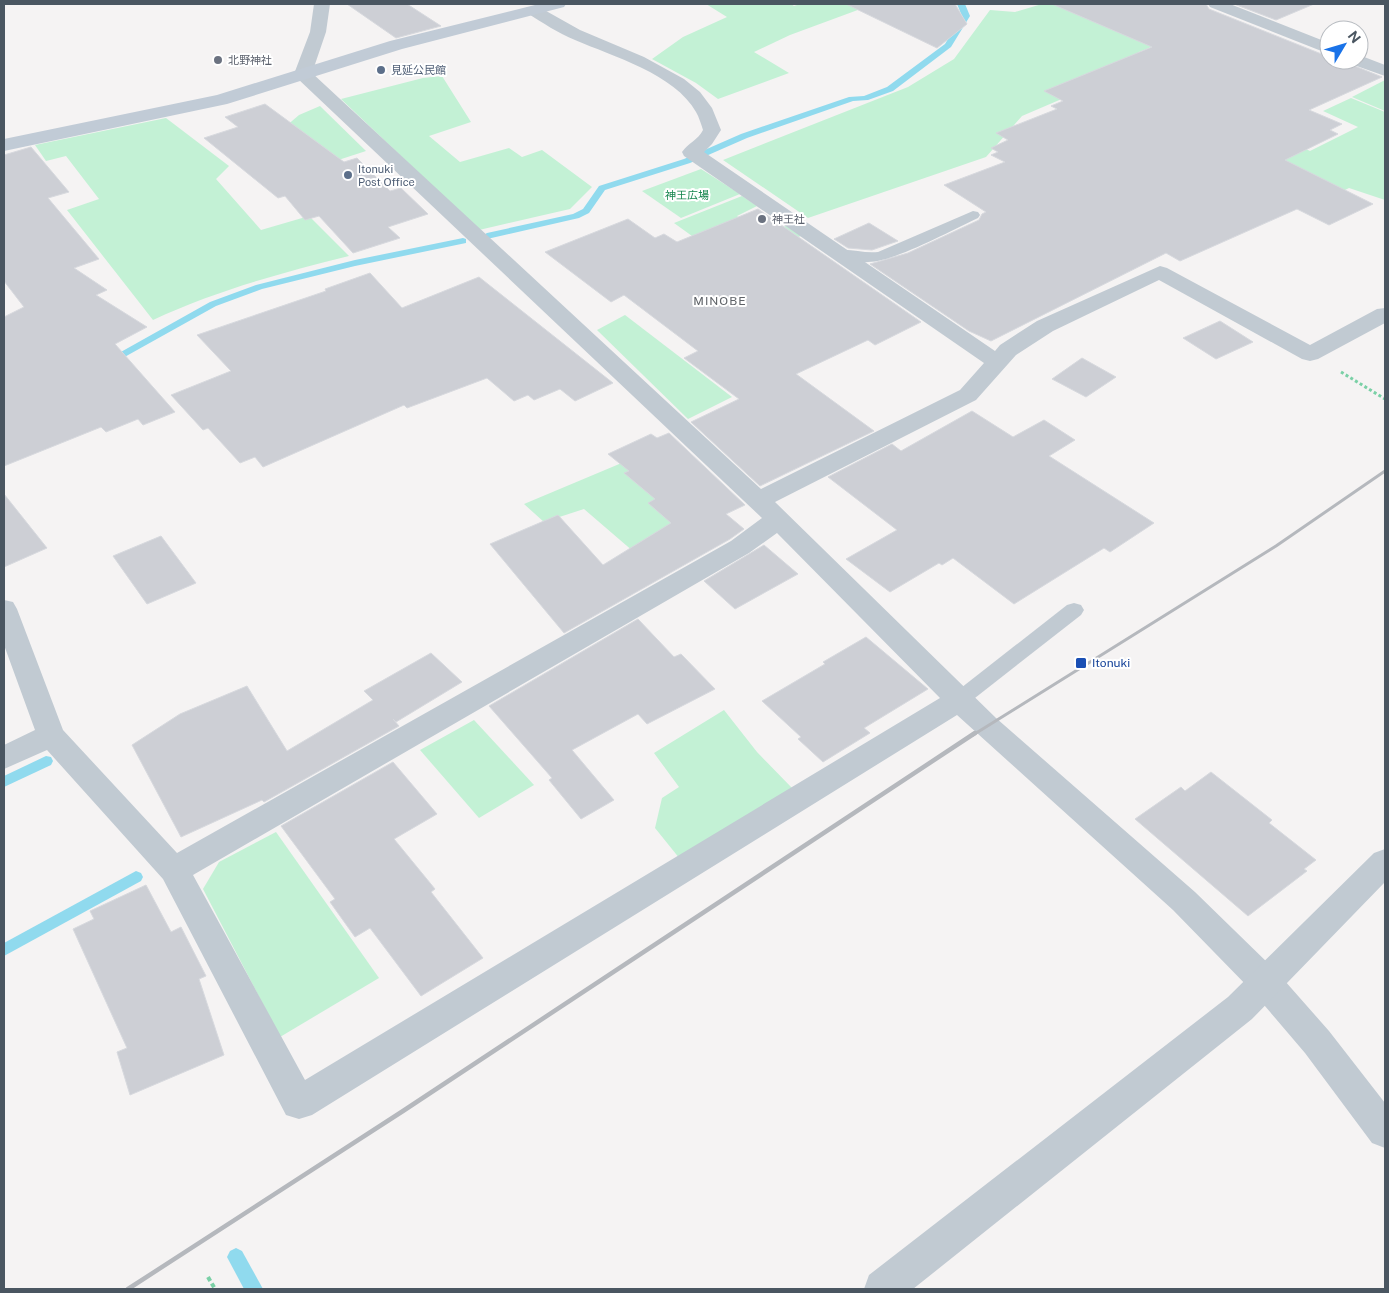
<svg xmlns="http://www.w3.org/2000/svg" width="1389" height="1293" viewBox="0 0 1389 1293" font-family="'Public Sans','Noto Sans JP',sans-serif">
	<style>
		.green { fill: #c3f1d5 }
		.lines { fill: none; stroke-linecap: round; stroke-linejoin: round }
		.stream { fill: #90daee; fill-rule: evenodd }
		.building { fill: #cdcfd5; stroke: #d7d9de }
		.path-far1 { stroke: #7ad0a6; stroke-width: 3; stroke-dasharray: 3 2.5; stroke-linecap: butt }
		.path { stroke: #7ad0a6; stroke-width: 4; stroke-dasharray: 4.5 3; stroke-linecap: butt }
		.service { fill: #c1cad2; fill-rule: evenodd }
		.minor { fill: #c1cad2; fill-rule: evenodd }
		.tertiary { fill: #c1cad2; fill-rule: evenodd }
		.secondary { fill: #c1cbd6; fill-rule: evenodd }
		.rail-far1 { stroke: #b5b8bd; stroke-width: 3 }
		.rail { stroke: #b5b8bd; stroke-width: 4.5 }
		.worship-dot { fill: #6b7280; stroke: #fff; stroke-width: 2 }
		.service-dot { fill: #5c6f8a; stroke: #fff; stroke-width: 2 }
		.transit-dot { fill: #1a4fb4; stroke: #fff; stroke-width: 2 }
		.labels { text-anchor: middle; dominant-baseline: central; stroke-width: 4; stroke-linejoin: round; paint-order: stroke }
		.far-worship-label { font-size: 11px; fill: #5b616d; stroke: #fff; text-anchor: start }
		.far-service-label { font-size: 11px; fill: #4e5e75; stroke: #fff; text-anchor: start }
		.far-park-label { font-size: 11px; fill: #17864f; stroke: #fff }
		.far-quarter-label { font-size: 12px; letter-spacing: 1px; fill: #5f6368; stroke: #fff }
		.transit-label { font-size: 12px; fill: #164399; stroke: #fff; text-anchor: start }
	</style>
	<rect width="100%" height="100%" fill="#f5f3f3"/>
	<!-- green -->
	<g class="green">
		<path d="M706,4H791L794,6L800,4H874L790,35L754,52L789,73L718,99L696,83L652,59L683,37L727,17Z"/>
		<path d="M1042,4H1063L1099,21L1173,38L1139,52L1155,59L1022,116L986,157L808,218L723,160L908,87L954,59L990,10L1015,12Z"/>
		<path d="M442,76L471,122L429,136L460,162L509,148L522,157L542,150L592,187L570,209L479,230L341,99L423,78Z"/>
		<path d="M1385,80V111L1352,97Z"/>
		<path d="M1351,98L1385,112V200L1349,188L1313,206L1252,148L1294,143L1310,151L1358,127L1323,111Z"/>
		<path d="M320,106L366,151L277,180L250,157L299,115Z"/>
		<path d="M166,118L229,166L216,179L261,230L309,216L349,256C281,273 215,291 153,320L67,210L99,199L66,156L46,161L35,145Z"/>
		<path d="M701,169L740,194L681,218L642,191Z"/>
		<path d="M742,196L757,206L737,216L760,233L786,226L801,236L728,262L674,223Z"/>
		<path d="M625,315L732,397L688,419L597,330Z"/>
		<path d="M624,462L690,517L634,552L584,509L544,522L524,504Z"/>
		<path d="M724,710L757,752L792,788L680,859L655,828L662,798L679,787L654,753Z"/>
		<path d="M474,720L534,785L479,818L420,750Z"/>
		<path d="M276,832L379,978L280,1037L203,889L219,862Z"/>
	</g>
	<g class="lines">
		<!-- stream -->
		<g class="stream">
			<path d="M957,4H965L970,16L951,47L893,91L868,100L853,101L747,138L690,163L605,190L589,213L579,218L487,239L482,236L487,233L573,214L583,209L599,186L684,159L741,134L849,97L864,96L887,87L945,44L962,16Z"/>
			<path d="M463,238L466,239V243L355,266L262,289L216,306L112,364H104L103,362L210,302L256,285L355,260Z"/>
			<path d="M46,756L51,757L53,761L51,765L4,787V776Z"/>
			<path d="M136,871L141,873L143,877L141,881L4,956V943Z"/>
			<path d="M236,1248L242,1251L263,1289H244L227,1257L230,1251Z"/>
		</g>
	</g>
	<!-- building -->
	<g class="building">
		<path d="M347,4H407L441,26L396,38Z"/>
		<path d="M846,4H955L967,24L937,48Z"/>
		<path d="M1052,4H1206L1209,9L1329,57V60H1340L1382,77L1309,110L1342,124L1330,130L1338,134L1285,160L1373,204L1329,225L1297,209L1180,261L1166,253L991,341L969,331L870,264L908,253L979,220L982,214L986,212L944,185L1005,162L991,155L998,152L991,148L1008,140L996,133L1057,109L1051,106L1063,101L1044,91L1152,47Z"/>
		<path d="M1234,4H1314L1276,20Z"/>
		<path d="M265,104L344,162L357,158L390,191L401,188L428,214L388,227L400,238L353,253L319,216L305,220L285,196L278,198L204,138L238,127L225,117Z"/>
		<path d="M31,147L69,192L48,198L99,259L74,268L107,290L96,295L147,327L115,344L175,412L143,425L138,419L106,432L101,427L4,466V317L24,307L4,281V155Z"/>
		<path d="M758,209L921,322L875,345L868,340L796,374L874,431L760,486L691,422L739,399L684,358L698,351L624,295L611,302L545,252L628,219L655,238L664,234L677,242Z"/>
		<path d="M869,223L898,241L872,250L848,248L834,239Z"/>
		<path d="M370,273L402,308L479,277L613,383L575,401L560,389L534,400L528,395L514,401L487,378L407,408L404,405L263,467L255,457L240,463L208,428L203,430L171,395L231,371L197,335L326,291L325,289Z"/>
		<path d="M1220,321L1253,342L1216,359L1183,338Z"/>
		<path d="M1082,358L1116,377L1086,397L1052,379Z"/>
		<path d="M972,411L1013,437L1044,420L1075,440L1049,456L1154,523L1110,552L1104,548L1014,604L953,558L942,565L939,563L890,592L846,559L897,530L828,477L892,444L901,451Z"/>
		<path d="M669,433L745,505L726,514L744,529L730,539L564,633L490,544L558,515L603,565L671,523L648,503L655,499L624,473L629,471L608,454L651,434L657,438Z"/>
		<path d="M4,494L47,548L4,567Z"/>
		<path d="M161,536L196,583L147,604L113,556Z"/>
		<path d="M764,545L798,574L735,609L704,581Z"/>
		<path d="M638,619L674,657L681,654L715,689L647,724L638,714L572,750L614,800L581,819L549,780L552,778L489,706Z"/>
		<path d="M866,637L928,689L864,728L870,733L823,762L798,739L801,737L762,701L825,664L823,662Z"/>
		<path d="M431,653L462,682L396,722L393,719L399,726L264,802L262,800L181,837L132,745L180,714L247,686L287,751L373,700L364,691Z"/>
		<path d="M393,762L437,814L394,839L435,889L431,892L483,958L421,996L370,928L355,937L330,902L335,899L281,826Z"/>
		<path d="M1211,772L1272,820L1269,823L1316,860L1304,869L1307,871L1248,916L1135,819L1181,787L1185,791Z"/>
		<path d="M146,885L171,932L181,927L206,976L199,979L224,1055L130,1095L117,1052L127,1048L73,929L94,919L90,911Z"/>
	</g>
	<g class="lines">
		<!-- path-far1 -->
		<path class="path-far1" d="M1341,372L1385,399"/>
		<!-- path -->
		<path class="path" d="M208,1277L215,1289"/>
		<!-- service -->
		<g class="service">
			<path d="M973,211L978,212L980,215L978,218C952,230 894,262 868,262C857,263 844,260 834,257L831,254L834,251C848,247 863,254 878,252Z"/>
			<path d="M1074,603L1081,605L1084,610L1081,615L966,705L959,708L952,705L949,700L952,695L1067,605Z"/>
		</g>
		<!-- minor -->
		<g class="minor">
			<path d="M314,4H330L326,32L312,73L761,489L960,390L984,363L684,156L682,152C688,143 698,140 703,130C701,124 699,117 696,112C675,74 612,56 575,40C558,33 543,23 527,13L525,10L527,7H539L580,30L644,57L684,79L700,92L712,108L721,130L712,144L704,152L995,351L1000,345L1037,321L1160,266L1167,268L1310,345L1377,309L1385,308V323L1318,359L1310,361L1302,359L1159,280L1053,331L1016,355L976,400L775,502L996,718L1195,892L1277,972L1329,1031L1385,1103V1148L1372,1143L1305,1053L1253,992L1173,910L957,715L312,1115L299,1119L286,1115L163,879L47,750L4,769V745L35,730L4,645V600L13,602L17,609L63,730L177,853L731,541L762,518L297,78L294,74L310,32ZM777,533L940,698L305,1080L193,875L749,553Z"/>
			<path d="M1208,4H1230L1329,43V54L1210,7Z"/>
			<path d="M1359,55L1385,65V76L1351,64L1348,60H1359Z"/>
		</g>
		<!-- tertiary -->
		<path class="tertiary" d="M1385,849V882L1252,1019L913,1289H864L869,1275L1228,997L1374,853Z"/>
		<!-- secondary -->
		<path class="secondary" d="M539,4H566L564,7L402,49L227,104L4,151V139L217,95L390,41Z"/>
		<!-- rail-far1 -->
		<path class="rail-far1" d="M973,735L1276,546L1385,471"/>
		<!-- rail -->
		<path class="rail" d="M128,1289L403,1111L975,733"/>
	</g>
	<!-- markers -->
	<g class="worship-dot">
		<circle cx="218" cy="60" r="5"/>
		<circle cx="762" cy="219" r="5"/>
	</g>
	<g class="service-dot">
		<circle cx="381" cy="70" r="5"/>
		<circle cx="348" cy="175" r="5"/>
	</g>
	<rect class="transit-dot" x="1075" y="657" width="12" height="12" rx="2.5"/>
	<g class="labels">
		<!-- far-worship labels -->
		<g class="far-worship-label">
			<text x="228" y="60">北野神社</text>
			<text x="772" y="219">神王社</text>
		</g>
		<!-- far-service labels -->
		<g class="far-service-label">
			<text x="391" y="70">見延公民館</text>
			<text x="358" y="169">Itonuki<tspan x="358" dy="13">Post Office</tspan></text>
		</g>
		<!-- far-park labels -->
		<g class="far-park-label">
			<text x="687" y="195">神王広場</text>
		</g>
		<!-- far-quarter labels -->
		<g class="far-quarter-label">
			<text x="720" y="301">MINOBE</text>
		</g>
		<!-- transit labels -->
		<g class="transit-label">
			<text x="1092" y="663">Itonuki</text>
		</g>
	</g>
	<!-- border -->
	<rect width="1389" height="1293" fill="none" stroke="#4a5661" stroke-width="10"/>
	<!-- north arrow -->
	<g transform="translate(1344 45) rotate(52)"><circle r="24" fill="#ffffff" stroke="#b7bbc0"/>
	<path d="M0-4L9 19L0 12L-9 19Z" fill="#1a73e8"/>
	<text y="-8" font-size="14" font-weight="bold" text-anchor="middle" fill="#4a5661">N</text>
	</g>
</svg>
